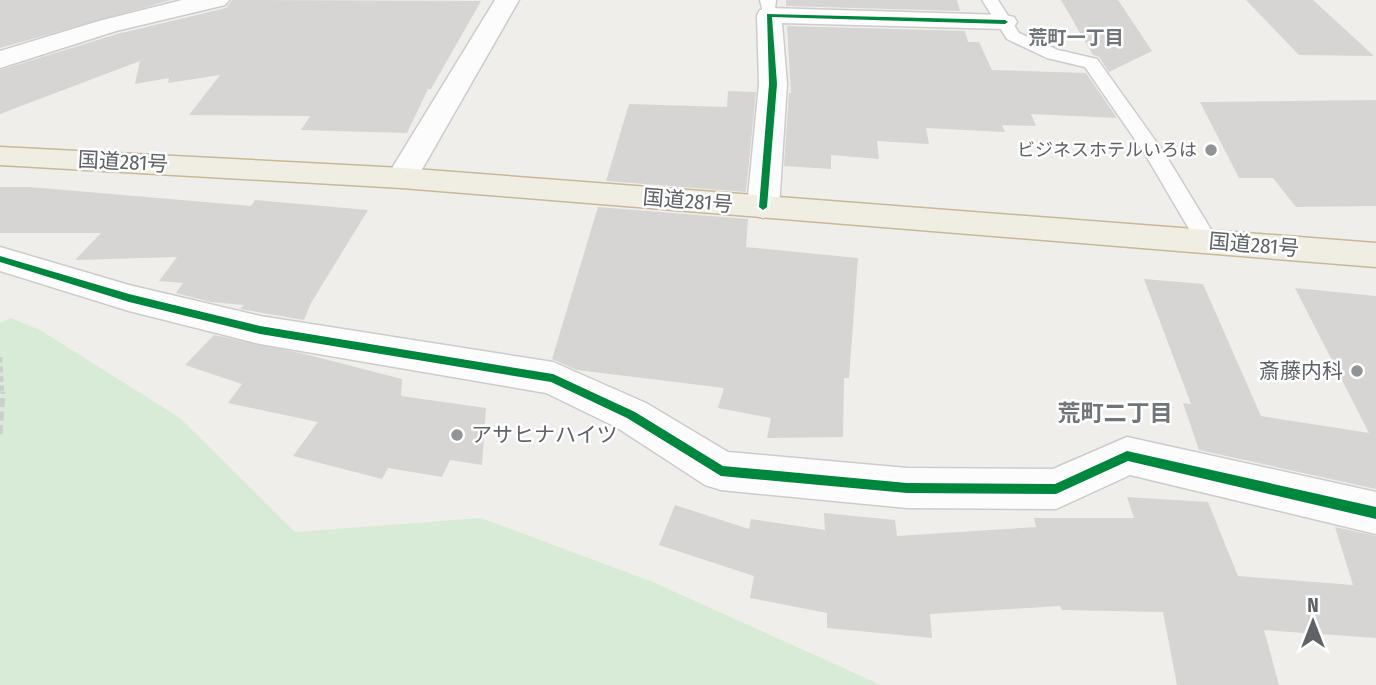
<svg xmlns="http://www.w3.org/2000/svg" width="1376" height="685" viewBox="0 0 1376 685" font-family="'Fira Sans Condensed','Noto Sans JP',sans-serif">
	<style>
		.green { fill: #d8ebd6 }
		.building { fill: #d6d5d3 }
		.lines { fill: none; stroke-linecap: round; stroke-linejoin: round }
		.lane-casing { stroke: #cbcccc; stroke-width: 3 }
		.street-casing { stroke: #cbcccc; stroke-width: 3 }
		.highway-casing { stroke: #c8b996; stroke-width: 3 }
		.path-far1 { stroke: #cacfcc; stroke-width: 4.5; stroke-dasharray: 6 3.5; stroke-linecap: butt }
		.path { stroke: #cacfcc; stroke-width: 5; stroke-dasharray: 9 4.5; stroke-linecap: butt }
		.lane { fill: #fdfcfc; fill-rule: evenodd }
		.street { fill: #fdfcfc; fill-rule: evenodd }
		.highway { fill: #f0ede3; fill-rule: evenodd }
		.cycleway-casing { stroke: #fff; stroke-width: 5 }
		.cycleway { fill: #00873e; fill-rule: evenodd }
		.poi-dot { fill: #919496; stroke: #fff; stroke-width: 2.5 }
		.labels { text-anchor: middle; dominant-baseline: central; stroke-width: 5; stroke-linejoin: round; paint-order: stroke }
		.far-poi-label { font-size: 18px; fill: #5f6368; stroke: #fff; text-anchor: end }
		.far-neighbourhood-label { font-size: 19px; font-weight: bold; fill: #70757a; stroke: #fff }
		.street-label { font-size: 21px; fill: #5f6368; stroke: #fff }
		.poi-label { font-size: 21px; fill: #5f6368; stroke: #fff; text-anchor: end }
		.neighbourhood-label { font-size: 23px; font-weight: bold; fill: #70757a; stroke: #fff }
	</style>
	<rect width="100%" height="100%" fill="#efeeea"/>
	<!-- green -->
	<path class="green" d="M11,318L40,330L180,418L295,532L481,518L653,582L881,685H0V323Z"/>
	<!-- building -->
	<g class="building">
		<path d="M0,0H171L0,48Z"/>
		<path d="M232,0L481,1L431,89H428L407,133L301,130L310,116L189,115L220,75L168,83L169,78L135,84L140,61L0,114V70L117,34L226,8Z"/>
		<path d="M786,0H957L960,11L786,6Z"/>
		<path d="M1061,0H1118L1152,51L1109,72L1099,57L1093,55Z"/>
		<path d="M1246,0H1313L1374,56L1299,55Z"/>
		<path d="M787,26L965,31L968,42H979L992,70L1086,73L1117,118L1031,114L1036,126L1002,125L1005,132L926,128L929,144L877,141L879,159L831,155V169L784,166L789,93H791Z"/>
		<path d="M728,91L756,92L746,192L606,181L629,104L727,107Z"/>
		<path d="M1376,100V206L1296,207L1273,178H1239L1200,102Z"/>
		<path d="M0,187H30L251,206L255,200L368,210L311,303L304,320L240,309L244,305L211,302L176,293L183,283L159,281L177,257L75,260L101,233H0Z"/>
		<path d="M598,207L748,219L746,247L858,258L849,378H844L843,437L767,438L771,418L718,408L724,388L577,370L552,359Z"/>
		<path d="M1144,279L1203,284L1261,416L1369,433L1295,288L1376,296V489L1199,450L1183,403L1191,404Z"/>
		<path d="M214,335L309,355L402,379L401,396L486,408L482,465L450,460L442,477L388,468L382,479L293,456L318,422L228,403L242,384L185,365Z"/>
		<path d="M1127,497L1208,502L1238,576L1353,585L1335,527L1376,536V638L1264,630L1279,685H1177L1163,612L1062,610L1060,606L930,614L932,638L827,628V613L750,598L754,576L659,545L675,505L749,529L751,519L825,530L824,513L895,520L897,536L1036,527L1034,518H1134Z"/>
	</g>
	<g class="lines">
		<!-- lane casing -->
		<g class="lane-casing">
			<g id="lane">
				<path d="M760,0H776L774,18H764Z"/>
				<path d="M982,0H998L1019,33L1058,50L1097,59L1165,154L1218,241L1215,246L1207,248L1199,246L1145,154L1085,67L1047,58L1007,39Z"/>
			</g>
		</g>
		<!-- street casing -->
		<g class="street-casing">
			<g id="street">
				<path d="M182,0H229L225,5L116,31L0,68V51L99,21Z"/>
				<path d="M495,0H519L413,185L402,188L391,185L386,178Z"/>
				<path d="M769,8L1005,15L1014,17L1017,22L1014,27L1005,29L782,23L787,84L779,207L775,214L763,218L751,214L747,207L759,84L757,15L760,10Z"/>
				<path d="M0,247L129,285L260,316L553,362L646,403L728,452L907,468L1053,469L1127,437L1376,492V534L1130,475L1056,509L907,508L721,490L705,485L616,427L546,393L260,344L129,311L0,271Z"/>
			</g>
		</g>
		<!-- highway casing -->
		<g class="highway-casing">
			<path id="highway" d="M0,147L402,168L1376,243V267L402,188L0,165Z"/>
		</g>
		<!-- path-far1 -->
		<path class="path-far1" d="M0,357L2,394"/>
		<!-- path -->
		<path class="path" d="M0,434L3,392"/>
		<!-- lane -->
		<use href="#lane" class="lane"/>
		<!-- street -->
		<use href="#street" class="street"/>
		<!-- highway -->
		<use href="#highway" class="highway"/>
		<!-- cycleway casing -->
		<g class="cycleway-casing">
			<g id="cycleway">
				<path d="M767,14L1005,20L1008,22L1005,24L772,17L777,84L767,207L763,210L759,207L769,84Z"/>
				<path d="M0,256L129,294L260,326L553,374L635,412L723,466L907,483L1055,484L1127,451L1376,507V519L1128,461L1056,494L907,493L721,476L627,418L551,382L260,334L129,302L0,262Z"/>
			</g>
		</g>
		<!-- cycleway -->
		<use href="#cycleway" class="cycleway"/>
	</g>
	<!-- markers -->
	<g class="poi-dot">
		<circle cx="1211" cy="150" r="7"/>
		<circle cx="1357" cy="371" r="7"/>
		<circle cx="457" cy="435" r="7"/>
	</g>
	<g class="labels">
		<!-- far-poi labels -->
		<g class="far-poi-label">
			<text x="1197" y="150">ビジネスホテルいろは</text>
		</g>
		<!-- far-neighbourhood labels -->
		<g class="far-neighbourhood-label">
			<text x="1076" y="37">荒町一丁目</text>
		</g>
		<!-- street labels -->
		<g class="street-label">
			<text transform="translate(123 162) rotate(3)">国道281号</text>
			<text transform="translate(688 201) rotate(5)">国道281号</text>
			<text transform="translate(1254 245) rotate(5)">国道281号</text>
		</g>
		<!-- poi labels -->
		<g class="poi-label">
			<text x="1343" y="371">斎藤内科</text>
			<text x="471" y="435" text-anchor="start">アサヒナハイツ</text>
		</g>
		<!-- neighbourhood labels -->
		<g class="neighbourhood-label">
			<text x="1115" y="413">荒町二丁目</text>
		</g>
	</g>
	<!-- north arrow -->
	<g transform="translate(1313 622)" stroke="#ffffff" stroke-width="5" paint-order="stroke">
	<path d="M0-5L12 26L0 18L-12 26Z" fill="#5f6368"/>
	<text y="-10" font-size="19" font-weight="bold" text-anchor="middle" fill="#5f6368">N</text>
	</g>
</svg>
